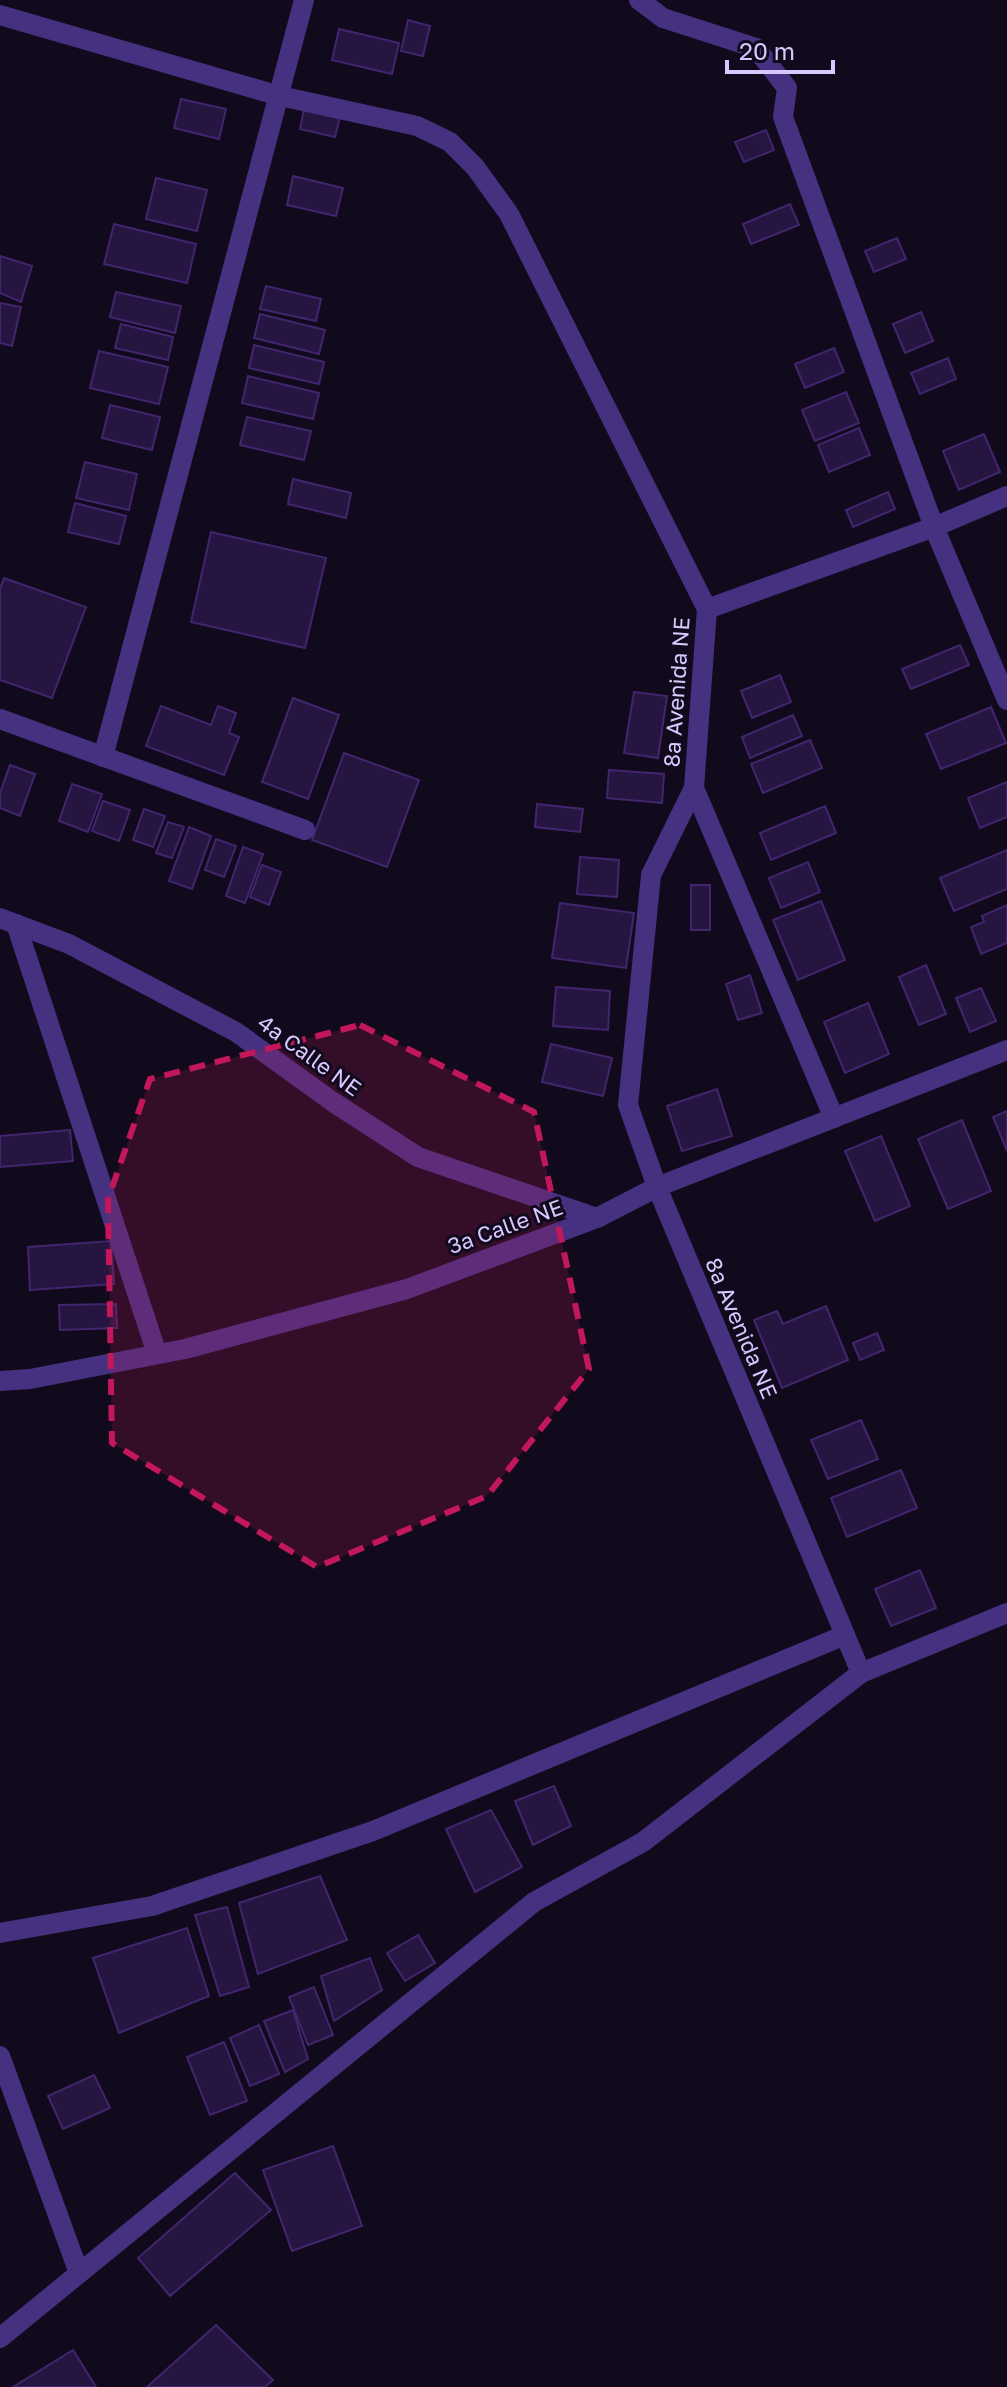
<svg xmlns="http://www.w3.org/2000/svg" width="1007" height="2387" viewBox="0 0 1007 2387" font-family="'Golos Text',sans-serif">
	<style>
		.building { fill: #261540; stroke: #42256e; stroke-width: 2 }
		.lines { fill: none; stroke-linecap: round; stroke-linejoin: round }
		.street { stroke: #453180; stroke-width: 20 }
		.marked { fill: #c2185b; fill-opacity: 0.2; stroke: #c2185b; stroke-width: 6; stroke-dasharray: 16 10; stroke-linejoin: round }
		.labels { text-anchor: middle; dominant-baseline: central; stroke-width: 6; stroke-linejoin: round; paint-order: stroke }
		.street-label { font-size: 22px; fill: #d9c7ff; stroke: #110a1d }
	</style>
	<rect width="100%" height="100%" fill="#110a1d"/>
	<!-- building -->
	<g class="building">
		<path d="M408,20L430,26L423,56L401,51Z"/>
		<path d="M339,29L399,43L392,74L332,60Z"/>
		<path d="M181,99L226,109L219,139L174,128Z"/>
		<path d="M304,109L340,117L335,137L300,129Z"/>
		<path d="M766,130L774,150L744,162L735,142Z"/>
		<path d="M293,176L343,188L336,216L287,205Z"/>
		<path d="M156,178L207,190L197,231L146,219Z"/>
		<path d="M790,204L799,225L751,244L743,224Z"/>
		<path d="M114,224L196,244L187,283L104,264Z"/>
		<path d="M897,238L906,259L874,272L865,251Z"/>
		<path d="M0,256L32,266L21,302L0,293Z"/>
		<path d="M266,286L321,299L316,321L260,309Z"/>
		<path d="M116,292L181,306L175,333L110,317Z"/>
		<path d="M0,303L21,307L12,346L0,343Z"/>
		<path d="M921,312L933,341L905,353L893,324Z"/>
		<path d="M260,314L325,330L319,354L254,338Z"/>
		<path d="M121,324L173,337L168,360L115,348Z"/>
		<path d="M254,345L324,362L319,384L249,368Z"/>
		<path d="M834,348L844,372L805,388L795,364Z"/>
		<path d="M99,351L168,367L159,404L90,388Z"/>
		<path d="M948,358L956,379L920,394L911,373Z"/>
		<path d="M248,376L319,393L313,419L242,403Z"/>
		<path d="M846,392L859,423L815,441L802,410Z"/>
		<path d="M110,405L160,417L152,450L102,438Z"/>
		<path d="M247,417L311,431L304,460L240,445Z"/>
		<path d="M859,428L870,455L829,472L818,445Z"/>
		<path d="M984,434L1000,472L959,490L943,451Z"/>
		<path d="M85,462L137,474L129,510L76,498Z"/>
		<path d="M293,479L351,493L346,518L288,504Z"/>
		<path d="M888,492L895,509L853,527L846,510Z"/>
		<path d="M75,503L126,516L119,544L68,532Z"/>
		<path d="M211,532L326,558L305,648L191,622Z"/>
		<path d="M4,578L86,607L52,698L0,680V589Z"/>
		<path d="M960,645L969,665L911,689L902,669Z"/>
		<path d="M780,675L791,702L752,718L741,691Z"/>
		<path d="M634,692L667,696L658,758L624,753Z"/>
		<path d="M293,698L339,715L308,799L262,782Z"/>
		<path d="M161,706L211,725L218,706L236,713L229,733L239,737L224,775L146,746Z"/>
		<path d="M991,707L1006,743L941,769L926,734Z"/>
		<path d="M793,715L802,736L750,758L742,737Z"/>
		<path d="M810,740L822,768L763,793L751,764Z"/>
		<path d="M344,753L419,780L387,867L312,840Z"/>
		<path d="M10,765L35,774L20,816L0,808V793Z"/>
		<path d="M609,770L664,774L662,803L607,798Z"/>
		<path d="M1007,782V817L980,828L968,798Z"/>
		<path d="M72,784L102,794L88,832L59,821Z"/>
		<path d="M103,801L130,810L119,841L92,831Z"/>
		<path d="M537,804L583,809L580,832L535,827Z"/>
		<path d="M825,806L836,833L771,860L760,833Z"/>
		<path d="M144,809L165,816L153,847L133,840Z"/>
		<path d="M168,822L184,827L172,858L156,853Z"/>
		<path d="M189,827L211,836L192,889L169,881Z"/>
		<path d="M216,839L236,846L224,877L205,870Z"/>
		<path d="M243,847L263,854L245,903L226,896Z"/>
		<path d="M1007,850V889L954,911L940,878Z"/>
		<path d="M580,857L619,860L617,897L577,894Z"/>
		<path d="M808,862L820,892L781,908L769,878Z"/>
		<path d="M262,865L281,872L269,905L250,897Z"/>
		<rect x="691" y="885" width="19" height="45"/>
		<path d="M821,901L845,960L798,980L773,920Z"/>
		<path d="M560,903L634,913L626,968L552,958Z"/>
		<path d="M1007,905V943L981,954L971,927L984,922L982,916Z"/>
		<path d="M926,965L946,1014L919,1025L899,977Z"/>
		<path d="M750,975L762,1013L738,1020L726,984Z"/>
		<path d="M556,987L610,991L608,1030L553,1026Z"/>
		<path d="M981,988L996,1021L970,1032L956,998Z"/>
		<path d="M868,1003L889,1054L845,1073L824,1022Z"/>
		<path d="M551,1044L612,1058L603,1096L542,1082Z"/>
		<path d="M717,1089L732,1136L682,1151L667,1106Z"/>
		<path d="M1007,1111V1151L993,1117Z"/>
		<path d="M962,1120L991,1191L948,1209L918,1139Z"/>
		<path d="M70,1130L73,1161L0,1167V1136Z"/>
		<path d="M881,1136L910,1206L875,1221L845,1151Z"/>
		<path d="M111,1241L114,1284L30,1290L28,1247Z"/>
		<path d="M116,1304L117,1328L60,1330L59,1305Z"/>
		<path d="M826,1306L848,1360L782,1388L754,1320L777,1311L783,1324Z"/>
		<path d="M877,1333L884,1350L860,1360L853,1343Z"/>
		<path d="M861,1420L878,1459L828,1479L811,1440Z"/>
		<path d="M901,1470L917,1508L847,1537L831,1498Z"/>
		<path d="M920,1570L936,1608L891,1626L875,1589Z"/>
		<path d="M554,1786L571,1826L533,1845L515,1801Z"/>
		<path d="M491,1810L522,1867L475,1892L446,1829Z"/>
		<path d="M320,1876L347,1940L258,1974L239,1903Z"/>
		<path d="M227,1907L249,1987L220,1996L195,1915Z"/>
		<path d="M187,1928L209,1996L119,2033L93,1958Z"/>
		<path d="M418,1935L435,1963L405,1981L387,1953Z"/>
		<path d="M370,1958L382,1990L334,2021L321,1976Z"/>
		<path d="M314,1987L333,2035L308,2045L289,1997Z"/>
		<path d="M293,2010L308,2059L285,2072L264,2021Z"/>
		<path d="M259,2025L279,2074L250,2086L230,2038Z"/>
		<path d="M224,2042L247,2101L210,2115L187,2057Z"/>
		<path d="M94,2075L110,2108L63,2129L48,2096Z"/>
		<path d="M333,2146L362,2226L292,2251L263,2170Z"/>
		<path d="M235,2173L271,2210L170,2296L138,2258Z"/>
		<path d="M216,2325L273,2380L265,2387H147Z"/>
		<path d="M73,2350L96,2387H13Z"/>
	</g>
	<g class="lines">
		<!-- street -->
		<g class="street">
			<path d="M639,0L663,18L756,48L787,88L783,117L934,527L1007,700"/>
			<path d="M0,15L280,96L417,126L450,142L475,167L509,214L707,609L694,788L651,875L628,1105L657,1187L861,1673"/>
			<path d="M707,609L934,527L1007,496"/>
			<path d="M0,719L305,830"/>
			<path d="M103,757L304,0"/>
			<path d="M694,788L834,1118"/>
			<path d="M0,918L69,944L236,1032L333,1102L418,1157L597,1218"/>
			<path d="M16,924L157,1354"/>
			<path d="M0,1381L30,1379L185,1349L407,1289L597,1218L657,1187L1007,1050"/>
			<path d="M0,1933L152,1906L373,1831L845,1635"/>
			<path d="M0,2056L79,2273"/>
			<path d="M0,2338L534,1902L643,1842L861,1673L1007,1613"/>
		</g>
	</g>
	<!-- marked area -->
	<path class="marked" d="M360,1025L534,1112L589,1369L487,1496L317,1567L112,1443L108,1199L150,1079Z"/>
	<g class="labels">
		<!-- street labels -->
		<g class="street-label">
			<text transform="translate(676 692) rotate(-86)">8a Avenida NE</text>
			<text transform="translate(310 1055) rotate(36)">4a Calle NE</text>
			<text transform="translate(505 1226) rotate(-20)">3a Calle NE</text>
			<text transform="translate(742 1328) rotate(67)">8a Avenida NE</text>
		</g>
	</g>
	<!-- scale -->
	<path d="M727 60v12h106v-12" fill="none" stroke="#d9c7ff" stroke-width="4"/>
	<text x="739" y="60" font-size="24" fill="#d9c7ff" stroke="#110a1d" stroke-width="6" paint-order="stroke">20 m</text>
</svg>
